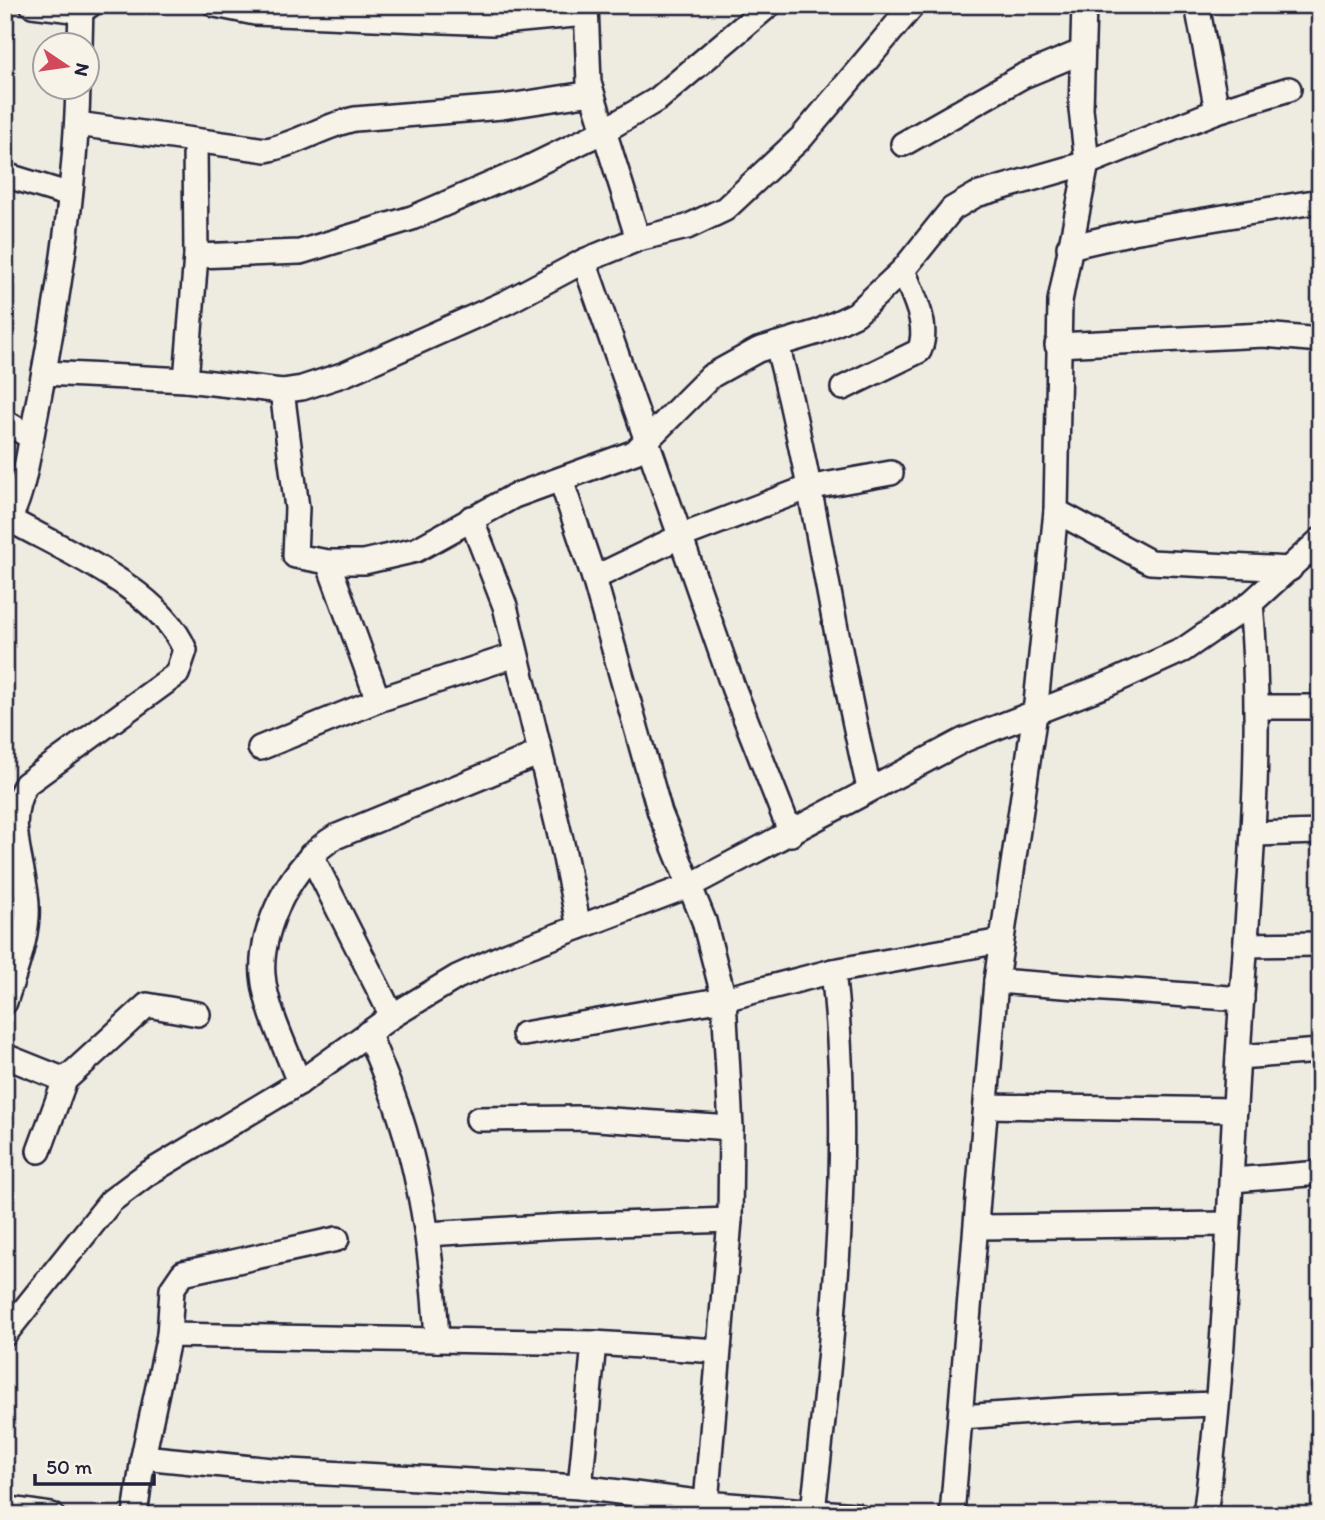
<svg xmlns="http://www.w3.org/2000/svg" width="1325" height="1520" viewBox="0 0 1325 1520" font-family="Itim,sans-serif">
	<style>
		.lines { fill: none; stroke-linecap: round; stroke-linejoin: round }
		.minor-casing { stroke: #22223b; stroke-width: 28 }
		.minor { stroke: #f7f3e8; stroke-width: 23 }
	</style>
	<rect width="100%" height="100%" fill="#eeebe1"/>
	<filter id="ink" filterUnits="userSpaceOnUse"><feTurbulence type="fractalNoise" baseFrequency=".0143" numOctaves="2"/><feDisplacementMap in="SourceGraphic" scale="14" xChannelSelector="R" yChannelSelector="G"/><feConvolveMatrix kernelMatrix="1 2 1 2 8 2 1 2 1" color-interpolation-filters="sRGB"/></filter>
	<g filter="url(#ink)">
		<g class="lines">
			<!-- minor casing -->
			<g class="minor-casing">
				<g id="minor">
					<path d="M32,5L81,11L90,5"/>
					<path d="M215,5L255,13L492,23L585,14"/>
					<path d="M586,5L589,83L638,239"/>
					<path d="M1197,5L1217,111"/>
					<path d="M80,46L81,5"/>
					<path d="M77,124L266,150C298,144 324,125 355,119L502,107L592,93"/>
					<path d="M903,144L1023,76L1081,52"/>
					<path d="M5,175L70,195"/>
					<path d="M1069,247L1133,232L1320,201"/>
					<path d="M196,256L300,252L412,218L524,170L602,132L658,99L769,5"/>
					<path d="M584,261L733,687L791,834"/>
					<path d="M777,344C815,491 834,641 869,788"/>
					<path d="M1057,345L1264,335L1320,340"/>
					<path d="M44,373L186,380L282,391L302,388L345,374L507,302L584,261L638,239L687,227L725,209L802,137L913,5"/>
					<path d="M186,380L196,256L195,142"/>
					<path d="M843,388L919,351C931,326 912,294 903,270"/>
					<path d="M282,391L297,508L295,556L328,562H364L416,550L514,496L635,452L711,376L758,350L818,332L856,314L903,270L952,209L976,195L1087,163L1217,111L1289,89"/>
					<path d="M5,422L31,437"/>
					<path d="M561,480L594,578L660,813L704,921L724,999L731,1128L730,1220L705,1515"/>
					<path d="M1056,511L1150,562L1290,569"/>
					<path d="M5,517C61,549 160,589 185,650L177,674L26,784C0,825 30,873 27,917C25,946 14,974 5,1002"/>
					<path d="M471,518L505,606L563,848L579,927"/>
					<path d="M5,527C24,496 28,454 35,419C56,311 75,198 78,88"/>
					<path d="M328,562L378,700L516,655"/>
					<path d="M594,578L679,537L807,488L891,473"/>
					<path d="M1258,707H1320"/>
					<path d="M260,748L378,700"/>
					<path d="M1255,834L1320,832"/>
					<path d="M311,855L392,1016"/>
					<path d="M1246,945L1320,944"/>
					<path d="M996,981L1242,999"/>
					<path d="M368,1033C379,1060 390,1086 399,1113C423,1186 433,1264 437,1340"/>
					<path d="M524,1034L724,999L833,971L1001,941"/>
					<path d="M5,1056L65,1080L147,1005L198,1014"/>
					<path d="M1238,1057L1320,1051"/>
					<path d="M299,1083C287,1049 266,1011 263,975C259,927 294,861 335,837L540,753"/>
					<path d="M987,1106L1235,1110"/>
					<path d="M478,1119L582,1118L731,1128"/>
					<path d="M39,1151L65,1080"/>
					<path d="M1233,1180L1320,1173"/>
					<path d="M978,1227L1228,1224"/>
					<path d="M427,1234L560,1226L730,1220"/>
					<path d="M5,1334L111,1201L147,1174L299,1083L392,1016L457,977L508,954L691,885L964,740L1106,685L1183,650L1251,603L1320,540"/>
					<path d="M169,1335L172,1289L183,1273L337,1239"/>
					<path d="M961,1417L1075,1409L1216,1404"/>
					<path d="M143,1457L272,1470L580,1487L705,1503L856,1515"/>
					<path d="M580,1487L594,1343"/>
					<path d="M5,1508L52,1515"/>
					<path d="M813,1511C833,1332 854,1150 833,971"/>
					<path d="M135,1515L143,1457L169,1335L594,1343L718,1351"/>
					<path d="M952,1515L996,981L1035,713L1056,511L1060,301L1087,163L1081,109L1084,5"/>
					<path d="M1205,1515C1226,1363 1228,1209 1238,1056C1247,904 1265,755 1251,603"/>
				</g>
			</g>
			<!-- minor -->
			<use href="#minor" class="minor"/>
		</g>
	</g>
	<!-- margin -->
	<rect width="1325" height="1520" fill="none" stroke="#f7f3e8" stroke-width="28"/>
	<rect x="14" y="14" width="1297" height="1492" fill="none" stroke="#22223b" stroke-width="2.5" filter="url(#ink)"/>
	<!-- north arrow -->
	<g transform="translate(66 66) rotate(103)"><circle r="33" fill="#f7f3e8" stroke="#a29fa3" stroke-width="2"/>
	<path d="M0-5L12 26L0 18L-12 26Z" fill="#d1495b"/>
	<text y="-10" font-size="19" font-weight="bold" text-anchor="middle" fill="#22223b">N</text>
	</g>
	<!-- scale -->
	<path d="M35 1474v10h119v-10" fill="none" stroke="#22223b" stroke-width="3.5"/>
	<text x="46" y="1474" font-size="21" fill="#22223b" stroke="#f7f3e8" stroke-width="5" paint-order="stroke">50 m</text>
</svg>
